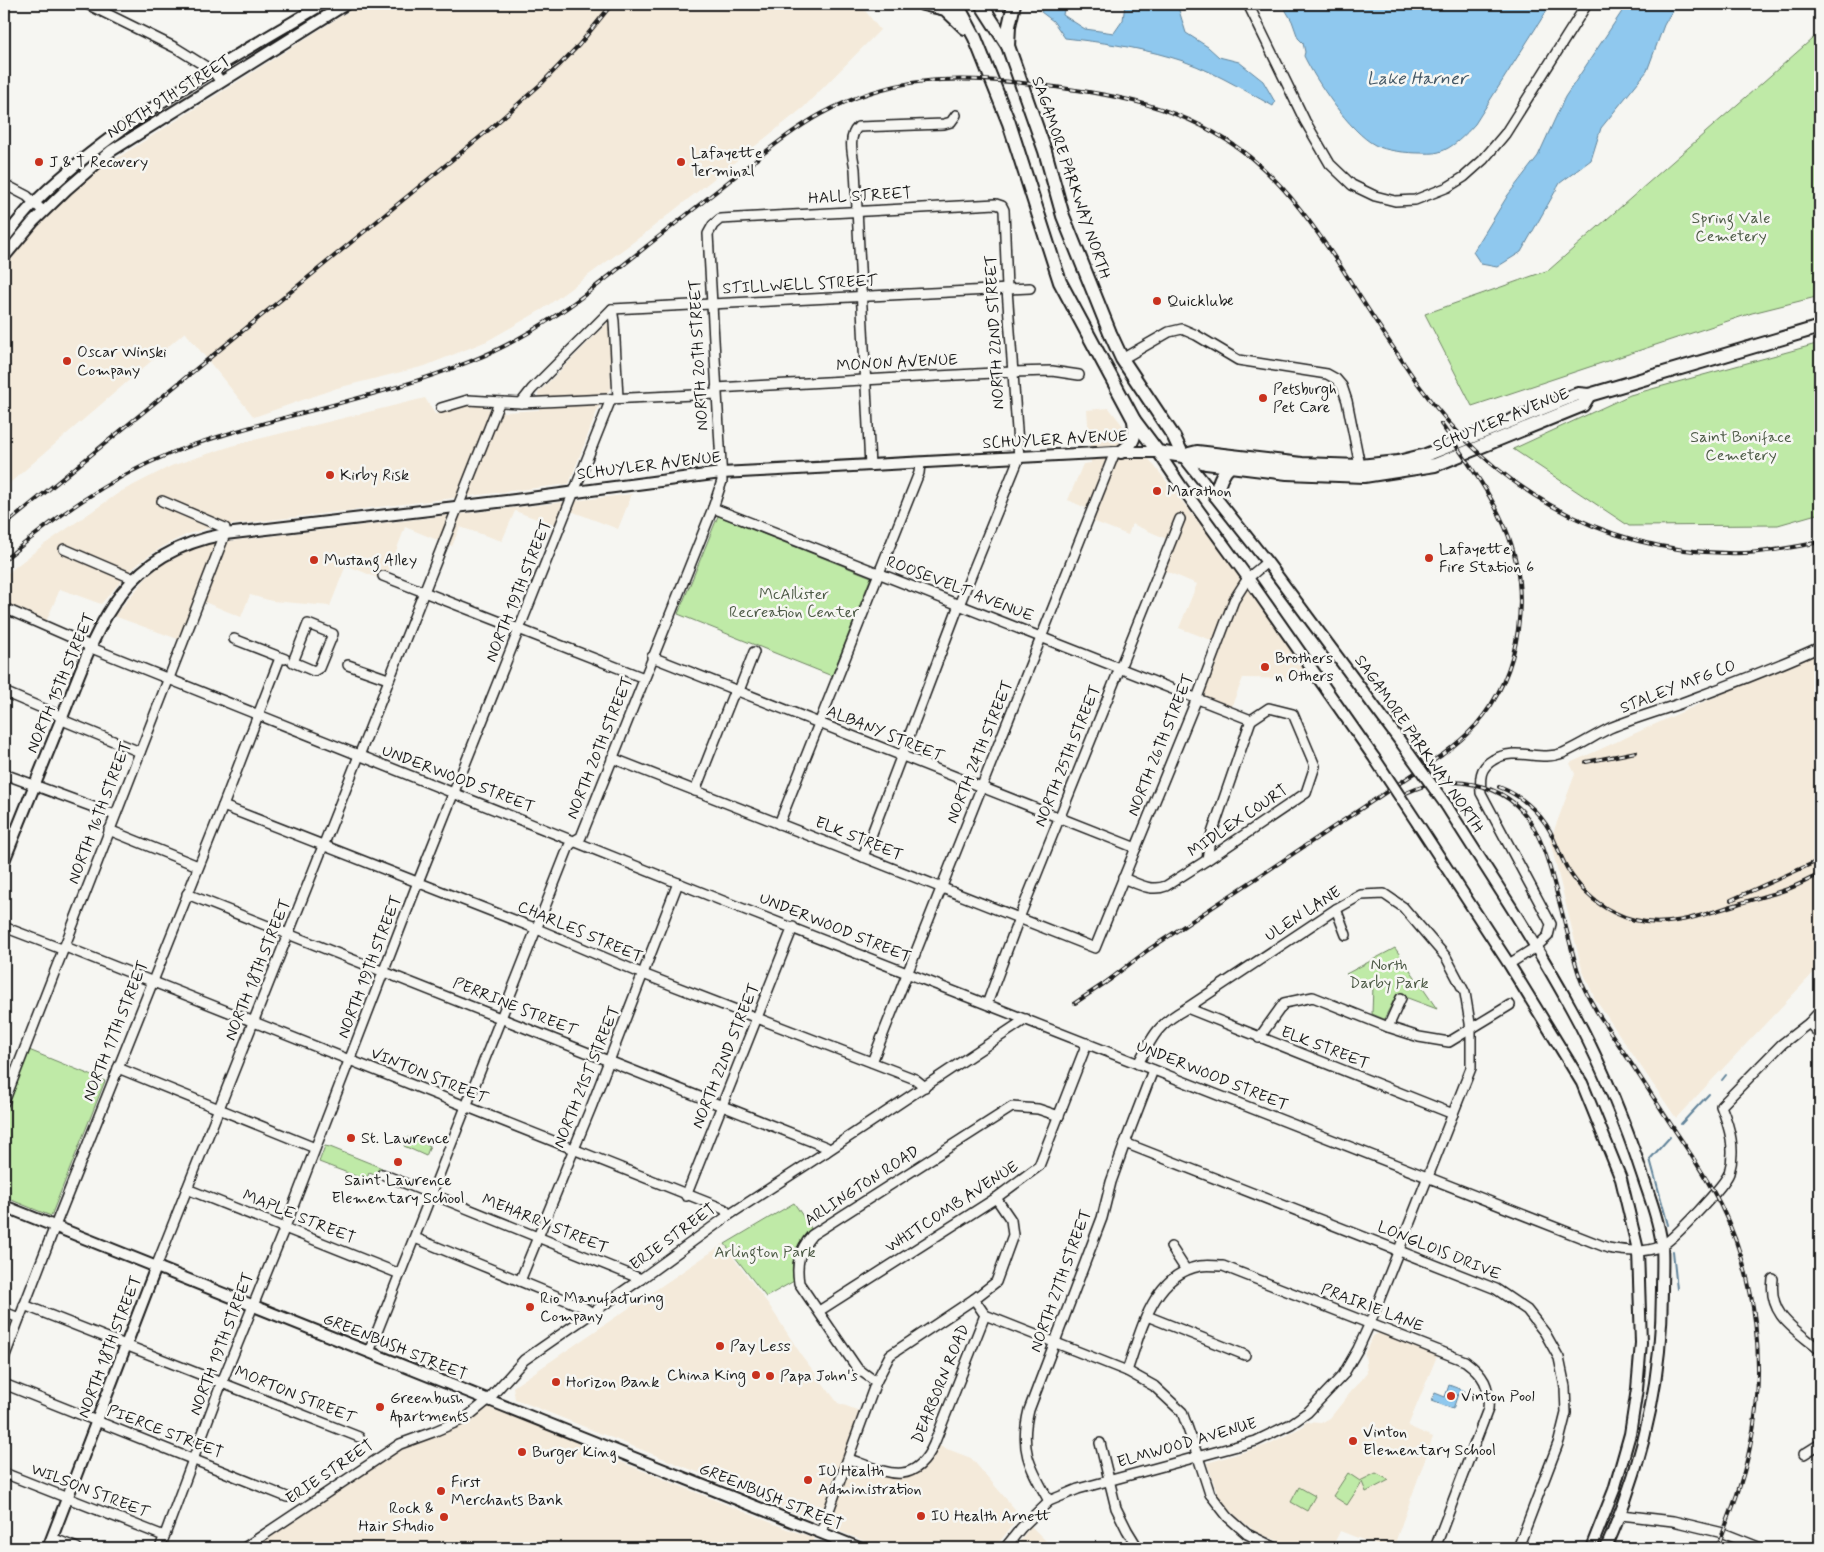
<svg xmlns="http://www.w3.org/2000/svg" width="1824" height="1552" viewBox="0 0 1824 1552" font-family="Mynerve,sans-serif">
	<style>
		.built { fill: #f4eada }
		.green { fill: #bfeaa7; stroke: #6e8362 }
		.water { fill: #8fc8ee; stroke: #61839a }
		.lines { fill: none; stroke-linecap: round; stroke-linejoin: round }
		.stream { stroke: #61839a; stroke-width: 2 }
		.minor-casing { stroke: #1c1c1c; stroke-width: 12 }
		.major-casing { stroke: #1c1c1c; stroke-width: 14 }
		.highway-casing { stroke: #1c1c1c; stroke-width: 16 }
		.minor { stroke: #f6f6f2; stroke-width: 9 }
		.major { stroke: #f6f6f2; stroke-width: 10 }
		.highway { stroke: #f6f6f2; stroke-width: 12 }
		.rail-casing { stroke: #1c1c1c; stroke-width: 4 }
		.rail { stroke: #f6f6f2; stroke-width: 2; stroke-dasharray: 5.5; stroke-linecap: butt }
		.major-bridge-casing { stroke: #1c1c1c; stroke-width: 14; stroke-linecap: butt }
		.major-bridge { stroke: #f6f6f2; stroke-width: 10 }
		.poi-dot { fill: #c8321e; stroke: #f6f6f2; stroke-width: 2 }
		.labels { text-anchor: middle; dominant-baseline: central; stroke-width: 5; stroke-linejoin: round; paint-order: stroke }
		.street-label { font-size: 16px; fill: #1c1c1c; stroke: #f6f6f2 }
		.poi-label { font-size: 16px; fill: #1c1c1c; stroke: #f6f6f2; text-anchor: start }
		.park-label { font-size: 16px; fill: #4d5a46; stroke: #f6f6f2 }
		.water-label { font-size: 18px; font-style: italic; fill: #445866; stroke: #f6f6f2 }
	</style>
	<rect width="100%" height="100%" fill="#f6f6f2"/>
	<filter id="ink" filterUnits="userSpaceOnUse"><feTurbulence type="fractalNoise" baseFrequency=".02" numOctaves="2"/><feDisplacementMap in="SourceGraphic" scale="10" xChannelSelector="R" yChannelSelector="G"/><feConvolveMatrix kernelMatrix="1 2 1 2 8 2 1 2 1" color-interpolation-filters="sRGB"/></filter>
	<g filter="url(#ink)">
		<!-- built -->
		<g class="built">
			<path d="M360,4H860L880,30L803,108L644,234L543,309L487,341L425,366L337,388L254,417L185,332L4,488V269L25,240L48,214L84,179Z"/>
			<path d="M609,321L611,388L607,393L599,394V406L569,484L213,527L188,534L167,544L144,559L129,572L101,604L60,589L46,622L4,605V576L42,546L120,492L171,466L238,444L425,398L435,414L472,404L505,412L539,410L538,393Z"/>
			<path d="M1109,408L1254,593L1312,679L1243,678L1228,715L1190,700L1214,641L1179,628L1197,584L1156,567L1167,539L1132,524L1128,535L1085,518L1088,509L1068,500L1083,464L1091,463L1087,410Z"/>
			<path d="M632,494L618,529L571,511L564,529L515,511L502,541L460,527L452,546L405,527L385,581L346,565L330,606L272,601L250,595L241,617L202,601L186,642L114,616L147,577L161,565L197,547L212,543Z"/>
			<path d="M1820,649V966L1676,1118L1595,999L1582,969L1550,841L1575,774L1570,763Z"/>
			<path d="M723,1244L769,1305L802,1356L838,1403L865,1413L849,1459L887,1473L917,1467L934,1444L971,1458L1020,1515L995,1548H881L751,1495L717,1480L515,1399L513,1387Z"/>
			<path d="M1379,1333L1437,1356L1408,1426L1433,1437L1395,1543L1381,1547L1340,1531L1332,1548H1295L1256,1532L1237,1517L1219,1498L1207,1463L1267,1445L1302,1427L1306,1422L1321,1423L1330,1418L1367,1372L1365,1353L1373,1336Z"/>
			<path d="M488,1400L577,1436L579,1445L787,1529L815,1538L811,1548H244L400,1444L466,1418Z"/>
			<path d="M1031,1526L1051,1546L1050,1548H1015Z"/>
		</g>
		<!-- green -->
		<g class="green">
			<path d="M1820,32V296L1752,313L1472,406L1425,314L1549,270Z"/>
			<path d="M1820,343V513L1778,525L1629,526L1513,449L1630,395Z"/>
			<path d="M718,516L871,577L832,676L678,614Z"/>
			<path d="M1395,948L1437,1009L1397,994L1384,1019L1372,1014L1373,986L1346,974Z"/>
			<path d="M29,1050L105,1081L51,1216L4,1197V1116Z"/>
			<path d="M408,1137L430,1146L426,1156L404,1146Z"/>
			<path d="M325,1146L330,1147L382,1168L378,1176L369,1173L366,1180L319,1162Z"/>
			<path d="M794,1203L811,1228C799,1244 788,1261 794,1281L766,1297L725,1244Z"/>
			<path d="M1348,1473L1360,1481L1376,1473L1389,1480L1366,1492L1362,1482L1347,1505L1333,1496Z"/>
			<path d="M1299,1487L1315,1496L1307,1511L1291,1502Z"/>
		</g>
		<!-- water -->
		<g class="water">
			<path d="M1044,4H1065L1063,15L1085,29L1114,33L1123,20L1125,4H1177L1186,33L1208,47L1219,57L1239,62L1263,81L1275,102L1273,106C1240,88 1207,67 1170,57C1136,47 1100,42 1065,38L1053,21L1041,12Z"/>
			<path d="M1282,4H1551L1475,124C1465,135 1453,148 1439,152C1433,154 1426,153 1420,153C1408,153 1385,151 1375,145C1350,132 1316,81 1304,56L1305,52L1303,43L1298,38L1292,21Z"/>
			<path d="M1627,4H1676L1664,25L1647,71L1601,128L1591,160L1560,183L1521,252L1497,267L1481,264L1473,252L1508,195L1538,156L1565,97Z"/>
			<path d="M1449,1385L1465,1391L1463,1396L1458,1394L1453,1409L1432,1401L1435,1393L1445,1397Z"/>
		</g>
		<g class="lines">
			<!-- stream -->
			<g class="stream">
				<path d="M1722,1080L1726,1075"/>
				<path d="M1681,1124L1709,1094"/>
				<path d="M1668,1225L1650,1159L1670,1137"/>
				<path d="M1673,1251L1677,1289"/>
			</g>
			<!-- minor casing -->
			<g class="minor-casing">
				<g id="minor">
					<path d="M87,4L176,48L213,71L221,82"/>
					<path d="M1248,4L1305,121L1330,164L1352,185L1375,196L1395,201L1415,200L1448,187L1464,177L1483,160L1505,134L1587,4"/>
					<path d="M4,184L27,196L43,211"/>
					<path d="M612,309L614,321L618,398"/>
					<path d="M1122,359L1169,332L1182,329L1196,335L1238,360L1327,374L1336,379L1342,386L1347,401L1360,466"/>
					<path d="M716,388L1012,372L1052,371L1079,375"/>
					<path d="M521,403L532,389L612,309L1030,288"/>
					<path d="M441,408L468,400L521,403L716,394"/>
					<path d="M870,466L855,169C853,156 847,137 858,127L944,124L951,122L956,115"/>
					<path d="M713,508L1251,720L1269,708L1293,714L1315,766L1306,793L1207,860L1166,886C1151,892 1138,884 1123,878"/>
					<path d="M64,549L134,579"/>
					<path d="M383,576L644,678"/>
					<path d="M4,608L84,643L89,647L723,901L1608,1248C1624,1251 1647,1253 1661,1246C1673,1240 1725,1185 1729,1173C1736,1150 1730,1128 1721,1106L1782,1044L1809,1023L1820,1011"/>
					<path d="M308,624L333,634L319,668L314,671L293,662Z"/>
					<path d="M234,639L285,659"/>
					<path d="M652,657L1136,848"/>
					<path d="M348,665L388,679"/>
					<path d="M4,692L56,714L67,722L140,752"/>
					<path d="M612,758L1095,948L1197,698L1234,600L1248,578L1267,562"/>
					<path d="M4,774L115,815"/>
					<path d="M695,791L732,697L740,688L754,652"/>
					<path d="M223,806L537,929L643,974L915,1079L925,1087"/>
					<path d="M779,824L919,473L920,464"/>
					<path d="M109,830L198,866"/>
					<path d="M1207,860L1210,839L1251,720"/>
					<path d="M187,894L826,1147V1152"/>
					<path d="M1336,909L1346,935"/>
					<path d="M4,927L59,948H68L724,1209L729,1215"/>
					<path d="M1509,964L1536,947L1548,936L1551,924L1481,793C1480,779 1479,768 1493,760C1516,746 1539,762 1563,753C1579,746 1594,736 1610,728C1632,719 1656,712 1679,704C1726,686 1775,668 1820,647"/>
					<path d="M987,1004L1019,918L1180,519"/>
					<path d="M1187,1008L1453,1114"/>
					<path d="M1809,1023L1820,1035"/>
					<path d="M1388,1027L1401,998"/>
					<path d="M1259,1038L1284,1003L1313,997L1388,1027L1419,1037L1449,1042L1510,1005"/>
					<path d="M872,1062L1115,452"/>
					<path d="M118,1068L315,1148"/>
					<path d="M4,1102L225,534V528L162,501"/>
					<path d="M1125,1143L1496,1289L1527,1310L1545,1333L1559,1358L1565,1387L1566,1413L1559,1441L1518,1548"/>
					<path d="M382,1174L641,1279"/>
					<path d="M187,1189L400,1274"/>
					<path d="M686,1196L793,927"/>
					<path d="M415,1238L583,1307L593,1313"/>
					<path d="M1171,1247L1186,1270"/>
					<path d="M156,1267L499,403"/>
					<path d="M1773,1279C1768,1316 1795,1329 1820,1350"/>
					<path d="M520,1281L592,1105L678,883"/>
					<path d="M24,1305L359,1437"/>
					<path d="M819,1311L996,1198L1039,1166L1087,1043"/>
					<path d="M4,1312L19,1318"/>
					<path d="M985,1315L1127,1371L1154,1386L1182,1412L1198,1457L1210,1494L1228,1517L1247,1534L1276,1548"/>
					<path d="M1147,1316L1245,1355"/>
					<path d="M369,1352L569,846L574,841L581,837L713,508L722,481L708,234L713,225L720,219L996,204L1002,206L1004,210L1007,289L1019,458L959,605L863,857"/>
					<path d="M4,1358L55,1226L223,806L280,658"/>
					<path d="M1127,1371C1141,1332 1152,1275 1200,1266C1207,1265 1216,1266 1223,1266L1465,1361C1484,1375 1490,1386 1488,1409L1435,1548"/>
					<path d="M876,1382L857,1368L799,1283C796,1264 799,1250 812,1235L1012,1107L1038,1109L1059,1116"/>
					<path d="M4,1384L287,1497"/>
					<path d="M1100,1443L1116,1508L1127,1530L1138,1548"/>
					<path d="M1804,1454L1820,1444"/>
					<path d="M849,1459C885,1472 914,1489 934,1444L985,1315L974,1299"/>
					<path d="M4,1473L164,1536"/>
					<path d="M1049,1501C1030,1467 1019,1450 1029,1410L1102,1218L1111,1182L1125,1143L1153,1070"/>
					<path d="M1621,1515L1673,1521L1723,1533L1761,1548"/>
					<path d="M821,1532L876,1382L890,1355L974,1299L996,1282L1013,1235L1011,1220L996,1198"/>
					<path d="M52,1538L77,1548"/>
					<path d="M160,1548L222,1382L285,1227L418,882L611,399"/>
					<path d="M244,1548L400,1444L433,1432L466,1418L488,1400L524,1360L641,1279L729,1215L826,1152L1026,1019"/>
					<path d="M1005,1548L1021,1528L1049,1501L1078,1489L1256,1441L1291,1424L1308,1412L1343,1375L1358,1349L1370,1323L1471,1068V1029L1465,993L1446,957L1403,907L1384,894L1361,895L1336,909L1187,1008C1158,1024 1153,1035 1138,1064"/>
				</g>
			</g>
			<!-- major casing -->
			<g class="major-casing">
				<g id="major">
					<path d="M4,239C14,226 24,213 36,201C118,120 225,63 323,4"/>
					<path d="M4,257L33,222L67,189L111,151L346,4"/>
					<path d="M1183,456L1267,562L1400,741"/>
					<path d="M1446,805C1488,872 1533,938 1571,1008C1597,1055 1618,1105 1636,1156C1645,1185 1658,1215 1662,1245C1663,1260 1662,1275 1662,1290C1662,1381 1643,1465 1606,1548"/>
					<path d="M1418,824L1509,964L1582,1083L1621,1179L1638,1250L1641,1343L1637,1389L1630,1434L1614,1490L1591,1548"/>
					<path d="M4,861C23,814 42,767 61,720C97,630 117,554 225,534L515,500L721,473L1115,452H1158L1181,486L1248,578L1375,759"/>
					<path d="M4,1206L859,1548"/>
					<path d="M48,1548L156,1267"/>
				</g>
			</g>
			<!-- highway casing -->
			<g class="highway-casing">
				<g id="highway">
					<path d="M923,4L945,9L965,28"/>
					<path d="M957,4L975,38L1009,123L1060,282L1134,420L1158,452L1183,456L1206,463L1287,473L1364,476L1435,465L1583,405L1589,395"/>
					<path d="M981,4L1008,46L1045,151L1063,216L1110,333L1122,359L1174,437L1183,456"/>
					<path d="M1008,46L1009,26L1014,4"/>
					<path d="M1121,452C1134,444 1136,435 1134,420"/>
					<path d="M1189,454L1197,452L1302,464L1360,466L1398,462L1426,455L1578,394L1589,395L1820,327"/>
					<path d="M1216,496C1218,484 1221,474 1230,466"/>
				</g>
			</g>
			<!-- minor -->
			<use href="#minor" class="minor"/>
			<!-- major -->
			<use href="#major" class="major"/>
			<!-- highway -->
			<use href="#highway" class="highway"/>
			<!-- rail casing -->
			<g class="rail-casing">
				<g id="rail">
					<path d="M4,526L491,128L542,83L579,45L612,4"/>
					<path d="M4,560C56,517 106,480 169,454C200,441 233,432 265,423C334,404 405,388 471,361C538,335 592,290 647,246C686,215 725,185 764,153C782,139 801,125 821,114C891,76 954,75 1031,84C1112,94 1184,104 1250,157C1289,189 1315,228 1343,270C1363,302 1384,334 1405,365C1482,483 1601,557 1745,553C1770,552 1795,547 1820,542"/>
					<path d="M1586,762L1636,752"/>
					<path d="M1499,787C1520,795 1539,811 1550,831C1556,843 1560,856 1567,868C1590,907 1631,929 1676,921C1696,918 1715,911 1735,905C1750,900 1766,896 1782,891C1795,887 1808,880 1820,874"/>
					<path d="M1396,798C1423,784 1445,778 1476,785C1532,797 1544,845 1557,894C1565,922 1571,950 1580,978C1584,990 1591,1001 1597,1012C1621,1048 1645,1084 1668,1120C1686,1147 1705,1174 1720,1204C1757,1278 1767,1366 1750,1447C1743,1482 1730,1515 1717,1548"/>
					<path d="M1731,900L1820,860"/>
					<path d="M1105,983L1148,950L1442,755C1454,746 1466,736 1476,725C1522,672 1532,591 1505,527C1489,490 1464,457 1441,424"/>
					<path d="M1075,1003L1111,979"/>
				</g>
			</g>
			<!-- rail -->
			<use href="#rail" class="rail"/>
			<!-- major-bridge casing -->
			<g class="major-bridge-casing">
				<g id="major-bridge">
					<path d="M1400,741L1446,805"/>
					<path d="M1375,759L1418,824"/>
				</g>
			</g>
			<!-- major-bridge -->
			<use href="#major-bridge" class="major-bridge"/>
		</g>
	</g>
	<!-- markers -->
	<g class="poi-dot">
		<circle cx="39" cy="162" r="5"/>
		<circle cx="681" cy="162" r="5"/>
		<circle cx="1157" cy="301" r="5"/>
		<circle cx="67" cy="361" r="5"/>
		<circle cx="1263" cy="398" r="5"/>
		<circle cx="330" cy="475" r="5"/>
		<circle cx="1157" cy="491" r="5"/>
		<circle cx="1429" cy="558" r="5"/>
		<circle cx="314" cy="560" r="5"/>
		<circle cx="1265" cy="667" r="5"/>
		<circle cx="351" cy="1138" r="5"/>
		<circle cx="398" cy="1162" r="5"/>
		<circle cx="530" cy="1307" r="5"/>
		<circle cx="720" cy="1346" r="5"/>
		<circle cx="756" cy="1375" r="5"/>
		<circle cx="770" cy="1376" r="5"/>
		<circle cx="556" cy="1382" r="5"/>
		<circle cx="1451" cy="1396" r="5"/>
		<circle cx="380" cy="1407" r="5"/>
		<circle cx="1353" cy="1441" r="5"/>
		<circle cx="522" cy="1452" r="5"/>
		<circle cx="808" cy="1480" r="5"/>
		<circle cx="441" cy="1491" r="5"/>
		<circle cx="921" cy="1516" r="5"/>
		<circle cx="444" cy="1517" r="5"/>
	</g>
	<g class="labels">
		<!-- street labels -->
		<g class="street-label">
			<text transform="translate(169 97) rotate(-32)">NORTH 9TH STREET</text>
			<text transform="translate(1071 178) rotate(71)">SAGAMORE PARKWAY NORTH</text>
			<text transform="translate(860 196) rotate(-3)">HALL STREET</text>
			<text transform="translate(800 285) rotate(-3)">STILLWELL STREET</text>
			<text transform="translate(995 332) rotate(-93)">NORTH 22ND STREET</text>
			<text transform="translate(699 355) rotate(-93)">NORTH 20TH STREET</text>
			<text transform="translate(897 363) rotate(-3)">MONON AVENUE</text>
			<text transform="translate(1501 420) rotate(-22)">SCHUYLER AVENUE</text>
			<text transform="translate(1055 440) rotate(-3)">SCHUYLER AVENUE</text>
			<text transform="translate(649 466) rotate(-7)">SCHUYLER AVENUE</text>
			<text transform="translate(960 589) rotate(21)">ROOSEVELT AVENUE</text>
			<text transform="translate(519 591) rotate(-68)">NORTH 19TH STREET</text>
			<text transform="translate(61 683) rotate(-67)">NORTH 15TH STREET</text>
			<text transform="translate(1678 687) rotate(-21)">STALEY MFG CO</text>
			<text transform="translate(885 734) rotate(22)">ALBANY STREET</text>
			<text transform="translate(1419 744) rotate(55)">SAGAMORE PARKWAY NORTH</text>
			<text transform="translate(1161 745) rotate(-68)">NORTH 26TH STREET</text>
			<text transform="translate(600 748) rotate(-68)">NORTH 20TH STREET</text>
			<text transform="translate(980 752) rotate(-68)">NORTH 24TH STREET</text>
			<text transform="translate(1068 756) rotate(-68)">NORTH 25TH STREET</text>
			<text transform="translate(458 779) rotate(21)">UNDERWOOD STREET</text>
			<text transform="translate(100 813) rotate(-69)">NORTH 16TH STREET</text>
			<text transform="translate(1238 821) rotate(-34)">MIDLEX COURT</text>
			<text transform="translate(859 839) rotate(22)">ELK STREET</text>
			<text transform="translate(1303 914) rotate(-33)">ULEN LANE</text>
			<text transform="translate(835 928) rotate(22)">UNDERWOOD STREET</text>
			<text transform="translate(580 932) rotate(23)">CHARLES STREET</text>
			<text transform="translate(370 967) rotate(-69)">NORTH 19TH STREET</text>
			<text transform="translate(258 970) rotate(-68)">NORTH 18TH STREET</text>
			<text transform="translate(515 1007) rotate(22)">PERRINE STREET</text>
			<text transform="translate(116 1031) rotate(-68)">NORTH 17TH STREET</text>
			<text transform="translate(1325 1048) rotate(21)">ELK STREET</text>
			<text transform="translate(726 1056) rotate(-68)">NORTH 22ND STREET</text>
			<text transform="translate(429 1076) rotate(22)">VINTON STREET</text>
			<text transform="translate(1212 1076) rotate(22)">UNDERWOOD STREET</text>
			<text transform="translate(587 1077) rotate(-68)">NORTH 21ST STREET</text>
			<text transform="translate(862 1186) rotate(-33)">ARLINGTON ROAD</text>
			<text transform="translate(952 1207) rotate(-33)">WHITCOMB AVENUE</text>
			<text transform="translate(299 1217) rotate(22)">MAPLE STREET</text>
			<text transform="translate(545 1224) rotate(22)">MEHARRY STREET</text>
			<text transform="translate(673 1237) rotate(-36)">ERIE STREET</text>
			<text transform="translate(1439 1251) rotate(22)">LONGLOIS DRIVE</text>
			<text transform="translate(1061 1281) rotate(-70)">NORTH 27TH STREET</text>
			<text transform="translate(1372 1308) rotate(21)">PRAIRIE LANE</text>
			<text transform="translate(222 1344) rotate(-69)">NORTH 19TH STREET</text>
			<text transform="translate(110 1347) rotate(-69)">NORTH 18TH STREET</text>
			<text transform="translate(395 1347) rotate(22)">GREENBUSH STREET</text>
			<text transform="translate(941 1384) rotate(-68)">DEARBORN ROAD</text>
			<text transform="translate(295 1395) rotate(22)">MORTON STREET</text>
			<text transform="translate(165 1432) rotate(21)">PIERCE STREET</text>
			<text transform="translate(1187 1443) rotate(-16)">ELMWOOD AVENUE</text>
			<text transform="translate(330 1472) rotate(-34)">ERIE STREET</text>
			<text transform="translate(90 1491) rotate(21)">WILSON STREET</text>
			<text transform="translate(771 1497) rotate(22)">GREENBUSH STREET</text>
		</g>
		<!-- poi labels -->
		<g class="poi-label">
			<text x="691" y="153">Lafayette<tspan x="691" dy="18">Terminal</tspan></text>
			<text x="49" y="162">J &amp; T Recovery</text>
			<text x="1167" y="301">Quicklube</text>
			<text x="77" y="352">Oscar Winski<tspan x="77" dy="18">Company</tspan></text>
			<text x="1273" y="389">Petsburgh<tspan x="1273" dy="18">Pet Care</tspan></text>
			<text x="340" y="475">Kirby Risk</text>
			<text x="1167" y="491">Marathon</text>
			<text x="1439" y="549">Lafayette<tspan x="1439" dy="18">Fire Station 6</tspan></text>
			<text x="324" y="560">Mustang Alley</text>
			<text x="1275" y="658">Brothers<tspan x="1275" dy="18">n Others</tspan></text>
			<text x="361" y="1138">St. Lawrence</text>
			<text x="398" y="1180" text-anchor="middle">Saint Lawrence<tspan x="398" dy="18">Elementary School</tspan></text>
			<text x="540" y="1298">Rio Manufacturing<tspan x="540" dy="18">Company</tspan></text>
			<text x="730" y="1346">Pay Less</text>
			<text x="746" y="1375" text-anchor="end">China King</text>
			<text x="780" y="1376">Papa John's</text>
			<text x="566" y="1382">Horizon Bank</text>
			<text x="1461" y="1396">Vinton Pool</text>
			<text x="390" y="1398">Greenbush<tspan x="390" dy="18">Apartments</tspan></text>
			<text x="1363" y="1432">Vinton<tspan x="1363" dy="18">Elementary School</tspan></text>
			<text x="532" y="1452">Burger King</text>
			<text x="818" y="1471">IU Health<tspan x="818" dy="18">Administration</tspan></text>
			<text x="451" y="1482">First<tspan x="451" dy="18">Merchants Bank</tspan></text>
			<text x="434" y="1508" text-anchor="end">Rock &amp;<tspan x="434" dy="18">Hair Studio</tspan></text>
			<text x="931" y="1516">IU Health Arnett</text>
		</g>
		<!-- park labels -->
		<g class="park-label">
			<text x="1731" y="218">Spring Vale<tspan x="1731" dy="18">Cemetery</tspan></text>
			<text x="1741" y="437">Saint Boniface<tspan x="1741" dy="18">Cemetery</tspan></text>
			<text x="794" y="594">McAllister<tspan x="794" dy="18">Recreation Center</tspan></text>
			<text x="1389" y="965">North<tspan x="1389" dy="18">Darby Park</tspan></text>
			<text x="765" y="1252">Arlington Park</text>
		</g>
		<!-- water labels -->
		<g class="water-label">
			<text x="1417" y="79">Lake Harner</text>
		</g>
	</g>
	<!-- margin -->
	<rect width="1824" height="1552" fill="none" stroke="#f6f6f2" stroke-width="20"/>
	<rect x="10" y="10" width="1804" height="1532" fill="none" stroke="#1c1c1c" stroke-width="2" filter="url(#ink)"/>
</svg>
